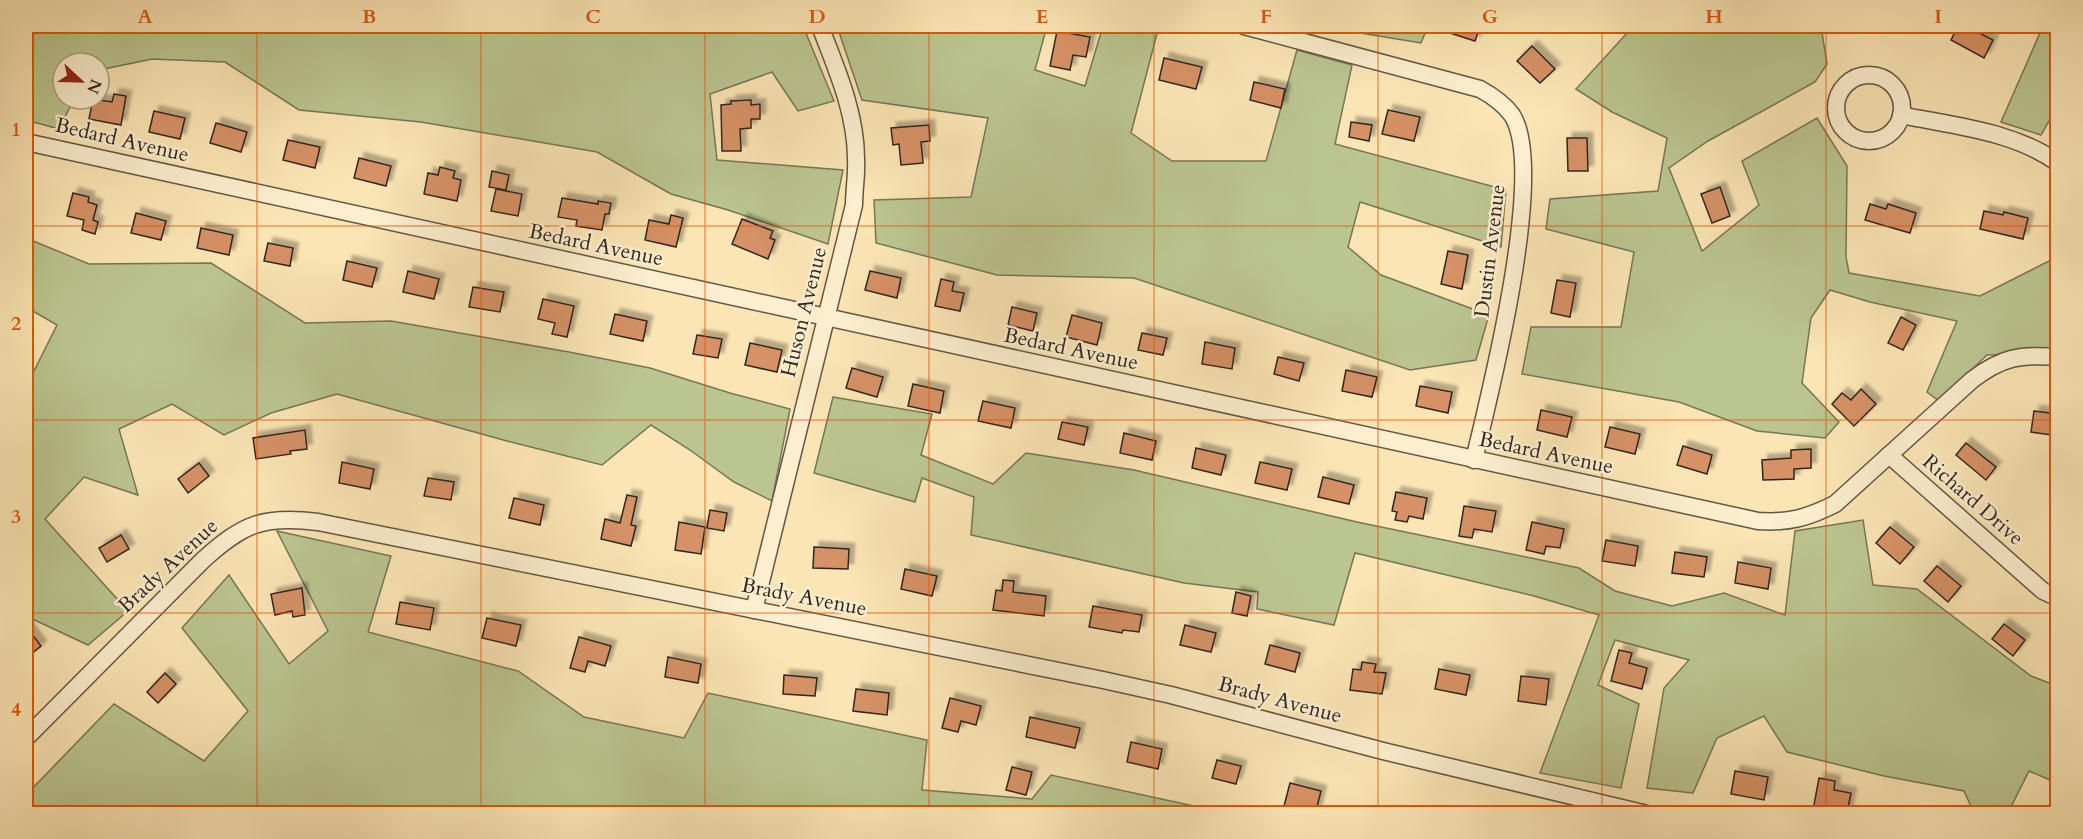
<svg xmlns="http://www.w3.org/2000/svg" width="2083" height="839" viewBox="0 0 2083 839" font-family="Cardo,serif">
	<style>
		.green { fill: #bbc590; stroke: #767658; stroke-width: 1.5 }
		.building { fill: #d69166; stroke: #312620; stroke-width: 1.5; filter: url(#shadow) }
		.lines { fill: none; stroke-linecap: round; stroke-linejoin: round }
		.minor-casing { stroke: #645645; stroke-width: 19 }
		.minor { stroke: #fceece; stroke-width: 16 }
		.grid { fill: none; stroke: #df560d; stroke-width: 1.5; stroke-opacity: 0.55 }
		.labels { text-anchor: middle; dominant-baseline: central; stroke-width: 5; stroke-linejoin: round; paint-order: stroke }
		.street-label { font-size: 21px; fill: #312620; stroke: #fceece }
		.neatline { fill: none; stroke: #df560d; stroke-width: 2 }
		.grid-label { font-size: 20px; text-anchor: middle; font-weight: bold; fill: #df560d }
	</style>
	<defs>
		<filter id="shadow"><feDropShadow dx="5.5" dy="-5.5" stdDeviation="1.5" flood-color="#0004"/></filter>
	</defs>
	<rect width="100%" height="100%" fill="#fbe5b4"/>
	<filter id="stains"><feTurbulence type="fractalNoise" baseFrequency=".00333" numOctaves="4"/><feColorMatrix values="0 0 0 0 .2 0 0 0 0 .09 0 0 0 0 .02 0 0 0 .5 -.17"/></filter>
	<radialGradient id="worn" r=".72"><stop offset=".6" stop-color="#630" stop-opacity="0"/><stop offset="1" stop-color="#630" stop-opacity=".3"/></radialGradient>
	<!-- green -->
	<g class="green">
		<path d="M26,26H729L734,33L766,26H803L834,101L798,111L772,72L710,94L717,160L843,170L828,244L728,210L671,194L597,152L421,122L299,110L225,62L152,59L99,70V63H63V99H74L59,129L26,120Z"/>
		<path d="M837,26H1047L1035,70L1085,86L1103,26H1159L1131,133L1172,161H1266L1297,50L1352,65L1335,144L1506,190L1501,247L1360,202L1348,247L1381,275L1489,315L1476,360L1410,370L1134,278L997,275L876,243L874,200L971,197L988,118L862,100Z"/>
		<path d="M1346,26H1428L1421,43L1342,30Z"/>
		<path d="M1630,26H1821L1827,64L1815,82L1708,141L1669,168L1702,251L1759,205L1742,161L1817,118L1847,166L1846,257L1849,273L1980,296L2057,257V353L1987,355L1939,401L1927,392L1957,321L1870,302L1830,290L1811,318L1802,383L1839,422L1825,438L1757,431L1679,402L1522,374L1531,327H1621L1634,252L1546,229L1550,199L1658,191L1667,138L1612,112L1576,89L1629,31Z"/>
		<path d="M2043,26H2057V107L2041,135L2001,122Z"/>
		<path d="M26,238L89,264L211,263L305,323L391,321L569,352L650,368L730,393L790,409L772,501L734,482L690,450L651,425L602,465L507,441L337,394L271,413L224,435L172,404L119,429L138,495L84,477L45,519L128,611L88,645L26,616V387L57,325L26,307Z"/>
		<path d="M833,397L932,414L921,455L993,484L1026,453L1134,470L1357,522L1579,568L1615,591L1672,606L1724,593L1785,615L1795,531L1863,520L1873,585L1917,589L2031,676L2057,686V783L2029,771L2008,813H1974L1964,791L1884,776L1787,752L1764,716L1717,738L1693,793L1647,788L1664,688L1689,660L1615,640L1598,685L1639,704L1621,788L1540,773L1599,615L1534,596L1355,553L1334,625L1257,609L1258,592L1184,583L971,535L974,497L922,478L915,502L814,473Z"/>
		<path d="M277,531L391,556L368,632L518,671L584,717L684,738L708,693L927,740L922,790L1032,799L1051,775L1226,813H26V795L114,704L204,761L248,711L182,628L229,575L289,664L328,631Z"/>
	</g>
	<!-- building -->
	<g class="building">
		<path d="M1434,26H1480L1475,41L1434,28Z"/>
		<path d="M1958,26H1966L1993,40L1984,58L1951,40Z"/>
		<path d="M1057,31L1090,37L1086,57L1073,55L1070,70L1050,66Z"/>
		<path d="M1532,46L1555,69L1540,83L1517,61Z"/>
		<path d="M1164,58L1202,67L1196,89L1159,80Z"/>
		<path d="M1254,82L1285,89L1281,108L1250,100Z"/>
		<path d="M114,94L126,96L121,125L89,119L93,99L112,102Z"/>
		<path d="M751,100V105L760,104V119H751V128L740,129L741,151H722L721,105L731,104V101Z"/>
		<path d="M1388,110L1420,117L1414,141L1382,134Z"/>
		<path d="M154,111L185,118L180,139L149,132Z"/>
		<path d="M1351,122L1372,125L1369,141L1349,137Z"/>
		<path d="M216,123L247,132L241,152L210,143Z"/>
		<path d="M929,125L930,141L921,142L923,163L901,165L899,144L893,145L891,128Z"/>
		<path d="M1567,138H1587L1588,171H1568Z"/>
		<path d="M288,140L320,147L315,168L283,160Z"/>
		<path d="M359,158L391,166L386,186L354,178Z"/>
		<path d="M440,167L455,171L453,178L461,180L457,201L424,194L428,173L438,175Z"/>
		<path d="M492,171L509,175L506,190L489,187Z"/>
		<path d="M1720,187L1730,216L1712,223L1701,194Z"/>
		<path d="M496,189L522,194L518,216L491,211Z"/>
		<path d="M73,193L89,197L88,202L97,205L93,220L98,222L95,234L82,230L84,220L67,216Z"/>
		<path d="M562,198L598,204V201L611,203L609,214H605L602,230L576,226L577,220L558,217Z"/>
		<path d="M1870,204L1886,209L1888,204L1916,213L1910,233L1865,220Z"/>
		<path d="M1984,211L2003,215L2004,212L2028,218L2023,239L1980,229Z"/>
		<path d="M136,213L166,221L161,240L131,233Z"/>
		<path d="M671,215L683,218L676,247L645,240L649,220L669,224Z"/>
		<path d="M742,219L773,231L770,238L775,240L768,259L732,244Z"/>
		<path d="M201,228L233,235L229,255L197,248Z"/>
		<path d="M268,243L293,248L290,266L264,261Z"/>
		<path d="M1448,251L1468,255L1462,289L1441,284Z"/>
		<path d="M347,261L377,268L372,287L343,280Z"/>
		<path d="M408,271L439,279L434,299L403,292Z"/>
		<path d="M870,271L901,278L897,298L865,290Z"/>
		<path d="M941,279L954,282L952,291L964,293L960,311L935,306Z"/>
		<path d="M1557,280L1576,283L1570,317L1551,313Z"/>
		<path d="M473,287L504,292L500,312L469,307Z"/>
		<path d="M543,299L574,306L567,337L552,334L555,323L538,319Z"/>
		<path d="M1012,307L1037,313L1033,331L1008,325Z"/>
		<path d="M615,314L647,321L643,341L610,334Z"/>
		<path d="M1072,315L1102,323L1097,345L1066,337Z"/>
		<path d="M1901,317L1916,325L1903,350L1888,343Z"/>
		<path d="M1142,333L1167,338L1163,355L1138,350Z"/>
		<path d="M697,335L722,339L718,358L693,354Z"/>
		<path d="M1205,342L1235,348L1232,369L1202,364Z"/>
		<path d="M750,343L782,350L777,372L745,365Z"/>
		<path d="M1278,357L1304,363L1299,381L1274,374Z"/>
		<path d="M852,368L883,377L877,397L846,388Z"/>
		<path d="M1346,370L1377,377L1372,397L1342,391Z"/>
		<path d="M913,384L944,391L940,413L908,406Z"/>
		<path d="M1420,386L1452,392L1448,413L1416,406Z"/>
		<path d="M1861,389L1876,404L1854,426L1832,404L1842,393L1851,400Z"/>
		<path d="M983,401L1015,408L1011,428L978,421Z"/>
		<path d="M1541,410L1572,417L1567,437L1537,430Z"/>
		<path d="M2034,411L2058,414V436L2031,432Z"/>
		<path d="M1062,422L1088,427L1084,445L1058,439Z"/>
		<path d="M1610,427L1640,434L1635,454L1605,447Z"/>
		<path d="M305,430L307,449L290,451L291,454L256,459L253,438Z"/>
		<path d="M1124,433L1156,441L1152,460L1120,453Z"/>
		<path d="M1966,443L1996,467L1986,480L1956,455Z"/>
		<path d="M1683,446L1712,455L1707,474L1677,465Z"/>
		<path d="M1196,448L1226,455L1221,475L1192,468Z"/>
		<path d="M1811,449V468L1794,469V479L1763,480L1762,460L1791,458V450Z"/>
		<path d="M342,462L374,469L370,489L339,483Z"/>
		<path d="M1260,462L1292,469L1287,490L1255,483Z"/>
		<path d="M199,463L209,476L188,493L178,479Z"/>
		<path d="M1323,477L1354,485L1349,504L1318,497Z"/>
		<path d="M428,478L454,482L451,500L424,496Z"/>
		<path d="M1396,492L1427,498L1423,519L1409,516L1407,522L1395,520L1397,512L1392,511Z"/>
		<path d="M627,495L637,497L631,525L636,526L631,546L601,539L605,519L620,523Z"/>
		<path d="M514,498L544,505L540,525L509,518Z"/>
		<path d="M1464,506L1496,511L1492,532L1474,529L1472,538L1459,536Z"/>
		<path d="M710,510L727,513L724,531L707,528Z"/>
		<path d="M679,522L705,527L701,554L675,550Z"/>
		<path d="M1532,522L1564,529L1560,548L1546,546L1544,554L1526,550Z"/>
		<path d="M1890,527L1914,547L1900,564L1876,543Z"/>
		<path d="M121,535L129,549L107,562L99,548Z"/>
		<path d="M1606,540L1638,546L1635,566L1602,561Z"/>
		<path d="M814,547L849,549L848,569L813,568Z"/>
		<path d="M1675,552L1707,557L1704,577L1672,573Z"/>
		<path d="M1738,562L1771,568L1768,589L1735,583Z"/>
		<path d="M1937,566L1961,586L1948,602L1924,581Z"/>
		<path d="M905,569L937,576L932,596L901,589Z"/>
		<path d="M1003,580L1014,581L1013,592L1046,596L1044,616L993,610L996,590L1002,591Z"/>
		<path d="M302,588L305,615L293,617L292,611L275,615L271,594Z"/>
		<path d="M1236,592L1251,596L1247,616L1232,613Z"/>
		<path d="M400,602L434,608L430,630L396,624Z"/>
		<path d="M1093,606L1142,615L1139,632L1123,630L1122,633L1089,627Z"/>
		<path d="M487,618L521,625L516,646L482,638Z"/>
		<path d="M2004,624L2025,640L2013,656L1992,639Z"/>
		<path d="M1185,625L1216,633L1211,652L1180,645Z"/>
		<path d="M26,626L41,646L26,658Z"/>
		<path d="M579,637L611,646L605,666L588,661L585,672L570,668Z"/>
		<path d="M1270,645L1300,653L1295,672L1265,664Z"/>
		<path d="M1619,650L1632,653L1629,663L1647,668L1642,689L1611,681Z"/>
		<path d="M668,657L701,664L698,683L665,677Z"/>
		<path d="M1362,662L1376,664L1374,672L1386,673L1382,694L1350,690L1353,669L1361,670Z"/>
		<path d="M1439,669L1470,675L1466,695L1435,689Z"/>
		<path d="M165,673L176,684L158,703L147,692Z"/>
		<path d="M784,675L817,678L815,696L783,694Z"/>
		<path d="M1521,676L1549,679L1546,705L1518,701Z"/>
		<path d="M856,689L889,693L887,715L853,711Z"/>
		<path d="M950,698L981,706L976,725L961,721L958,732L942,728Z"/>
		<path d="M1030,717L1080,728L1075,748L1026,737Z"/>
		<path d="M1131,742L1162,749L1158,769L1127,762Z"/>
		<path d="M1217,760L1241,766L1236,784L1212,778Z"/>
		<path d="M1012,767L1032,772L1026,795L1006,790Z"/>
		<path d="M1735,771L1768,777L1764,800L1731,794Z"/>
		<path d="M1819,778L1835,781L1834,790L1851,793L1847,813H1834L1813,810Z"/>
		<path d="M1290,783L1321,791L1316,811L1300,806L1298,813L1283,810Z"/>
	</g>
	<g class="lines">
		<!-- minor casing -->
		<g class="minor-casing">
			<g id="minor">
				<path d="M1244,26L1480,89C1491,95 1504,104 1512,115C1547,170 1490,393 1474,460"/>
				<circle cx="1869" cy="108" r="33"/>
				<path d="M1901,115C1953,126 2014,131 2058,163"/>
				<path d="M26,142L1758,521C1789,523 1807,518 1835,504L1972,380C2002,357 2020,354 2058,357"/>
				<path d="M1889,455L2043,591L2058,598"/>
				<path d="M754,610L854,205C854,189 857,174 856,159C856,112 836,68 820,26"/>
				<path d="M26,738L203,560C243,524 263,515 318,522L1103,680L1171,695L1383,751L1647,814"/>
			</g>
		</g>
		<!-- minor -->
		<use href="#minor" class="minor"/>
	</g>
	<!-- grid -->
	<path class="grid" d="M257,26V814M481,26V814M705,26V814M929,26V814M1154,26V814M1378,26V814M1602,26V814M1826,26V814M26,226H2058M26,420H2058M26,613H2058"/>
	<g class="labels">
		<!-- street labels -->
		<g class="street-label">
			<text transform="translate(122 140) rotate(13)">Bedard Avenue</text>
			<text transform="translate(596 245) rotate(12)">Bedard Avenue</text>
			<text transform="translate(1490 251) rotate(-83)">Dustin Avenue</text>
			<text transform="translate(804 312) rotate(-76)">Huson Avenue</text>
			<text transform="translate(1071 349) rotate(12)">Bedard Avenue</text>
			<text transform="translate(1546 453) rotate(12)">Bedard Avenue</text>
			<text transform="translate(1973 500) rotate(41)">Richard Drive</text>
			<text transform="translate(168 566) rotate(-43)">Brady Avenue</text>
			<text transform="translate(804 597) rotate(11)">Brady Avenue</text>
			<text transform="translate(1280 700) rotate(15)">Brady Avenue</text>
		</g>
	</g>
	<!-- margin -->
	<rect width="2083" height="839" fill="none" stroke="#fbe5b4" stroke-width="66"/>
	<!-- north arrow -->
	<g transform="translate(81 81) rotate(112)"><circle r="28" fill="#fceece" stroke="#ab9e88" stroke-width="1.5"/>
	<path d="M0-4.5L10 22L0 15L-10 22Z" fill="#8f2418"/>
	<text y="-9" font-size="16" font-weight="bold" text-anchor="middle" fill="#312620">N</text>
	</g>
	<rect x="33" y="33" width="2017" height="773" class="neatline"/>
	<g class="grid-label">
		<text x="145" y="23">A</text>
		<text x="369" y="23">B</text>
		<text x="593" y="23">C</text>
		<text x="817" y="23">D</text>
		<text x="1042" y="23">E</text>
		<text x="1266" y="23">F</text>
		<text x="1490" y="23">G</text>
		<text x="1714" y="23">H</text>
		<text x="1938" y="23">I</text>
		<text x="16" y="136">1</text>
		<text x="16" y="330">2</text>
		<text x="16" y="523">3</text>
		<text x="16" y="716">4</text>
	</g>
	<rect width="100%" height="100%" filter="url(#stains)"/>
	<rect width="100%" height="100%" fill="url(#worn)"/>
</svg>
